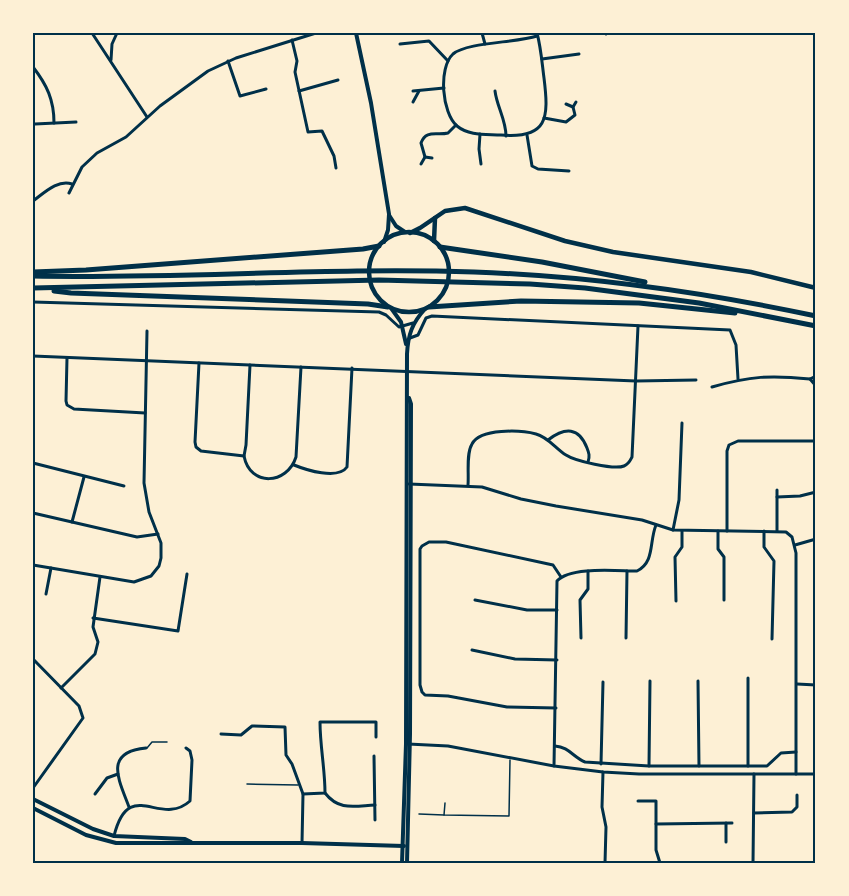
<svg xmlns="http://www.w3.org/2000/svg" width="849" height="896" viewBox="0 0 849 896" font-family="Commissioner,sans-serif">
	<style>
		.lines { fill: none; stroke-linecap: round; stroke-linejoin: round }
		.service { stroke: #003049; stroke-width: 1.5 }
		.minor { stroke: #003049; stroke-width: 3 }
		.tertiary { stroke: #003049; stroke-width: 4 }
		.secondary { stroke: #003049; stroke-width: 4.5 }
		.trunk { stroke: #003049; stroke-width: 5 }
		.neatline { fill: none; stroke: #003049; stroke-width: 2 }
	</style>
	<rect width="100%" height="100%" fill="#fdf0d5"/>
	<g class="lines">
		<!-- service -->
		<g class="service">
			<path d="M147,748L152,742H167"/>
			<path d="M247,784L298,785"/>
			<path d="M445,803L444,815L509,816L510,760"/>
			<path d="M419,814L444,815"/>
		</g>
		<!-- minor -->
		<g class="minor">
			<path d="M92,33L147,117"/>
			<path d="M482,33L485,44"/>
			<path d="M537,33C541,48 542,63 544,78C549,118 548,139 501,135C486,134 469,136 457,126C442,113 438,68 453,54C467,42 516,43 537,36"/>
			<path d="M606,34L607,33"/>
			<path d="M292,40L297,61L295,72L308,132L322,131L334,156L336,168"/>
			<path d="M400,44L429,41L448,61"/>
			<path d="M542,59L579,54"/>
			<path d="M111,60L112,44L117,33"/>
			<path d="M228,61L240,96L266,89"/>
			<path d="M33,67C47,85 54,100 54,123"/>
			<path d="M299,91L338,80"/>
			<path d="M413,91L444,88"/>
			<path d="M495,91C497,107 506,120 506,136"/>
			<path d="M413,102L419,91"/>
			<path d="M566,104L573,107L576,102"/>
			<path d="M544,118L566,122L575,115L573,107"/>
			<path d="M35,124L76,122"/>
			<path d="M480,134L479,149L481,164"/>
			<path d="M527,135L532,166L538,169L569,171"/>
			<path d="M425,157L421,143C426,129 437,136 448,133L456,125"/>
			<path d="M421,164L425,157L432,158"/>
			<path d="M69,193L82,167L97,153L126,137L160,106L208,71L236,58L316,33"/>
			<path d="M33,201C44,193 58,179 72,184"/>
			<path d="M33,302L379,312L386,315L399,327L413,323"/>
			<path d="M410,338L418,335L426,318L432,316L730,330L736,345L738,379"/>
			<path d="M33,356L636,381L696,380"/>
			<path d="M67,358L66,401L67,405L74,409L145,413"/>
			<path d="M199,363L195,442L196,447L201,451L244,456L246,445L250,365"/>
			<path d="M810,379L816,386"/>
			<path d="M712,387C750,376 771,375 810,379L816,376"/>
			<path d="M548,440C565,427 579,427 587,448C589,453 590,456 588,462"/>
			<path d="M244,456C250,487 287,485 296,457L301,367"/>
			<path d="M33,463L124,486"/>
			<path d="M294,465C306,470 338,480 347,467L352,368"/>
			<path d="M409,484L482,487L521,499L556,506L642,520L673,530L786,532L792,537L796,553V774"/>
			<path d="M468,485C469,473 466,454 472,444C480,428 521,430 536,434C548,437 556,449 566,455C575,461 614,470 624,466C629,464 630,461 632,457L638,326"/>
			<path d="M777,490V531"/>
			<path d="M777,497L800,496L816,492"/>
			<path d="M33,513L137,537L158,534"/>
			<path d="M72,522L84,477"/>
			<path d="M673,530L679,500L682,423"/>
			<path d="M718,531V549L724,557V600"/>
			<path d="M727,531V451L729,445L738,441H816"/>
			<path d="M764,531V547L774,561L772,639"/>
			<path d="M795,545L816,539"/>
			<path d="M33,565L134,582L151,576L159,566L161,558V543L149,512L144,483L147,331"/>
			<path d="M46,594L51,568"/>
			<path d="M475,600L527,610H557"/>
			<path d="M676,601L675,557L682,547V531"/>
			<path d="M93,618L178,631L187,574"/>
			<path d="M581,638L580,600L588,589V571"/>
			<path d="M626,638L627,571"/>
			<path d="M472,650L515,659L557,660"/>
			<path d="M33,659L79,706L83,718L33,788"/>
			<path d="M748,678V766"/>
			<path d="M698,681L699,766"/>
			<path d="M797,684L816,685"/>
			<path d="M61,688L95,654L98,642L93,627L100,577"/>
			<path d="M556,708L507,707L448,696L425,695L422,692L420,685V549L422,546L429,542H446L553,565L561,577"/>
			<path d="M221,734L241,735L252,726L285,727L286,755L292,764L303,794L302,843"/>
			<path d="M408,744L448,746L554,766L603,772L639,774H816"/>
			<path d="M555,746C569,747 573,757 585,762L649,766H767L781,753L796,752"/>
			<path d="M374,756L375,820"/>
			<path d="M601,764L603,682"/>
			<path d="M554,766L557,581C570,566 618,571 637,571C655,562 649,542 656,525"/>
			<path d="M649,766L650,681"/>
			<path d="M603,772L602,807L606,827L605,863"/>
			<path d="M325,793C339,811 354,806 375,805"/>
			<path d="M95,794L107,778L118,774"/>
			<path d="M303,794L325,793C325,769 320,746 320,722H376V737"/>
			<path d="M638,801H656V850L660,863"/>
			<path d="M129,807C119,780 103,752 146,748"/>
			<path d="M754,813L792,812L797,807V795"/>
			<path d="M726,823V842"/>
			<path d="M656,824L732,823"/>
			<path d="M114,836C129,776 160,828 190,801L192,760L190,751L186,748"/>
			<path d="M753,863L754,774"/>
		</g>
		<!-- tertiary -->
		<g class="tertiary">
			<path d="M356,33L371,103L389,214L388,230L384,242"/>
			<path d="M389,215L396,226L405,232"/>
			<path d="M391,308L401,322L406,344"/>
			<path d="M33,799L93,829L114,836L185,839L191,842"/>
			<path d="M33,808L86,835L116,843H302L404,846"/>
			<path d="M402,863L406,744L407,354C408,335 412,323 425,309"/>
			<path d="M407,863L410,734L411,404L409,398"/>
		</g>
		<!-- secondary -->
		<g class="secondary">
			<circle cx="409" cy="272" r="40"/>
			<path d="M410,233L420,228L445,211L465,208L565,241L613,252L751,272L816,288"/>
			<path d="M434,241L435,218"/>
		</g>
		<!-- trunk -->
		<g class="trunk">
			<path d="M440,247L542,262L645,282"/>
			<path d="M33,272L86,270L363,249L379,246"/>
			<path d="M33,276C180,279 327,267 474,272C590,276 703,292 816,316"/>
			<path d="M33,288L379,280L530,284L585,288L699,303L816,326"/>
			<path d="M54,291L71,293L368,304L388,307"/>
			<path d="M429,307L521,301L639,303L735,313"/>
		</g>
	</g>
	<!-- border -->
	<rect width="849" height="896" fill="none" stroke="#fdf0d5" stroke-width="69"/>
	<rect x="34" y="34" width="780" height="828" class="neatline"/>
</svg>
